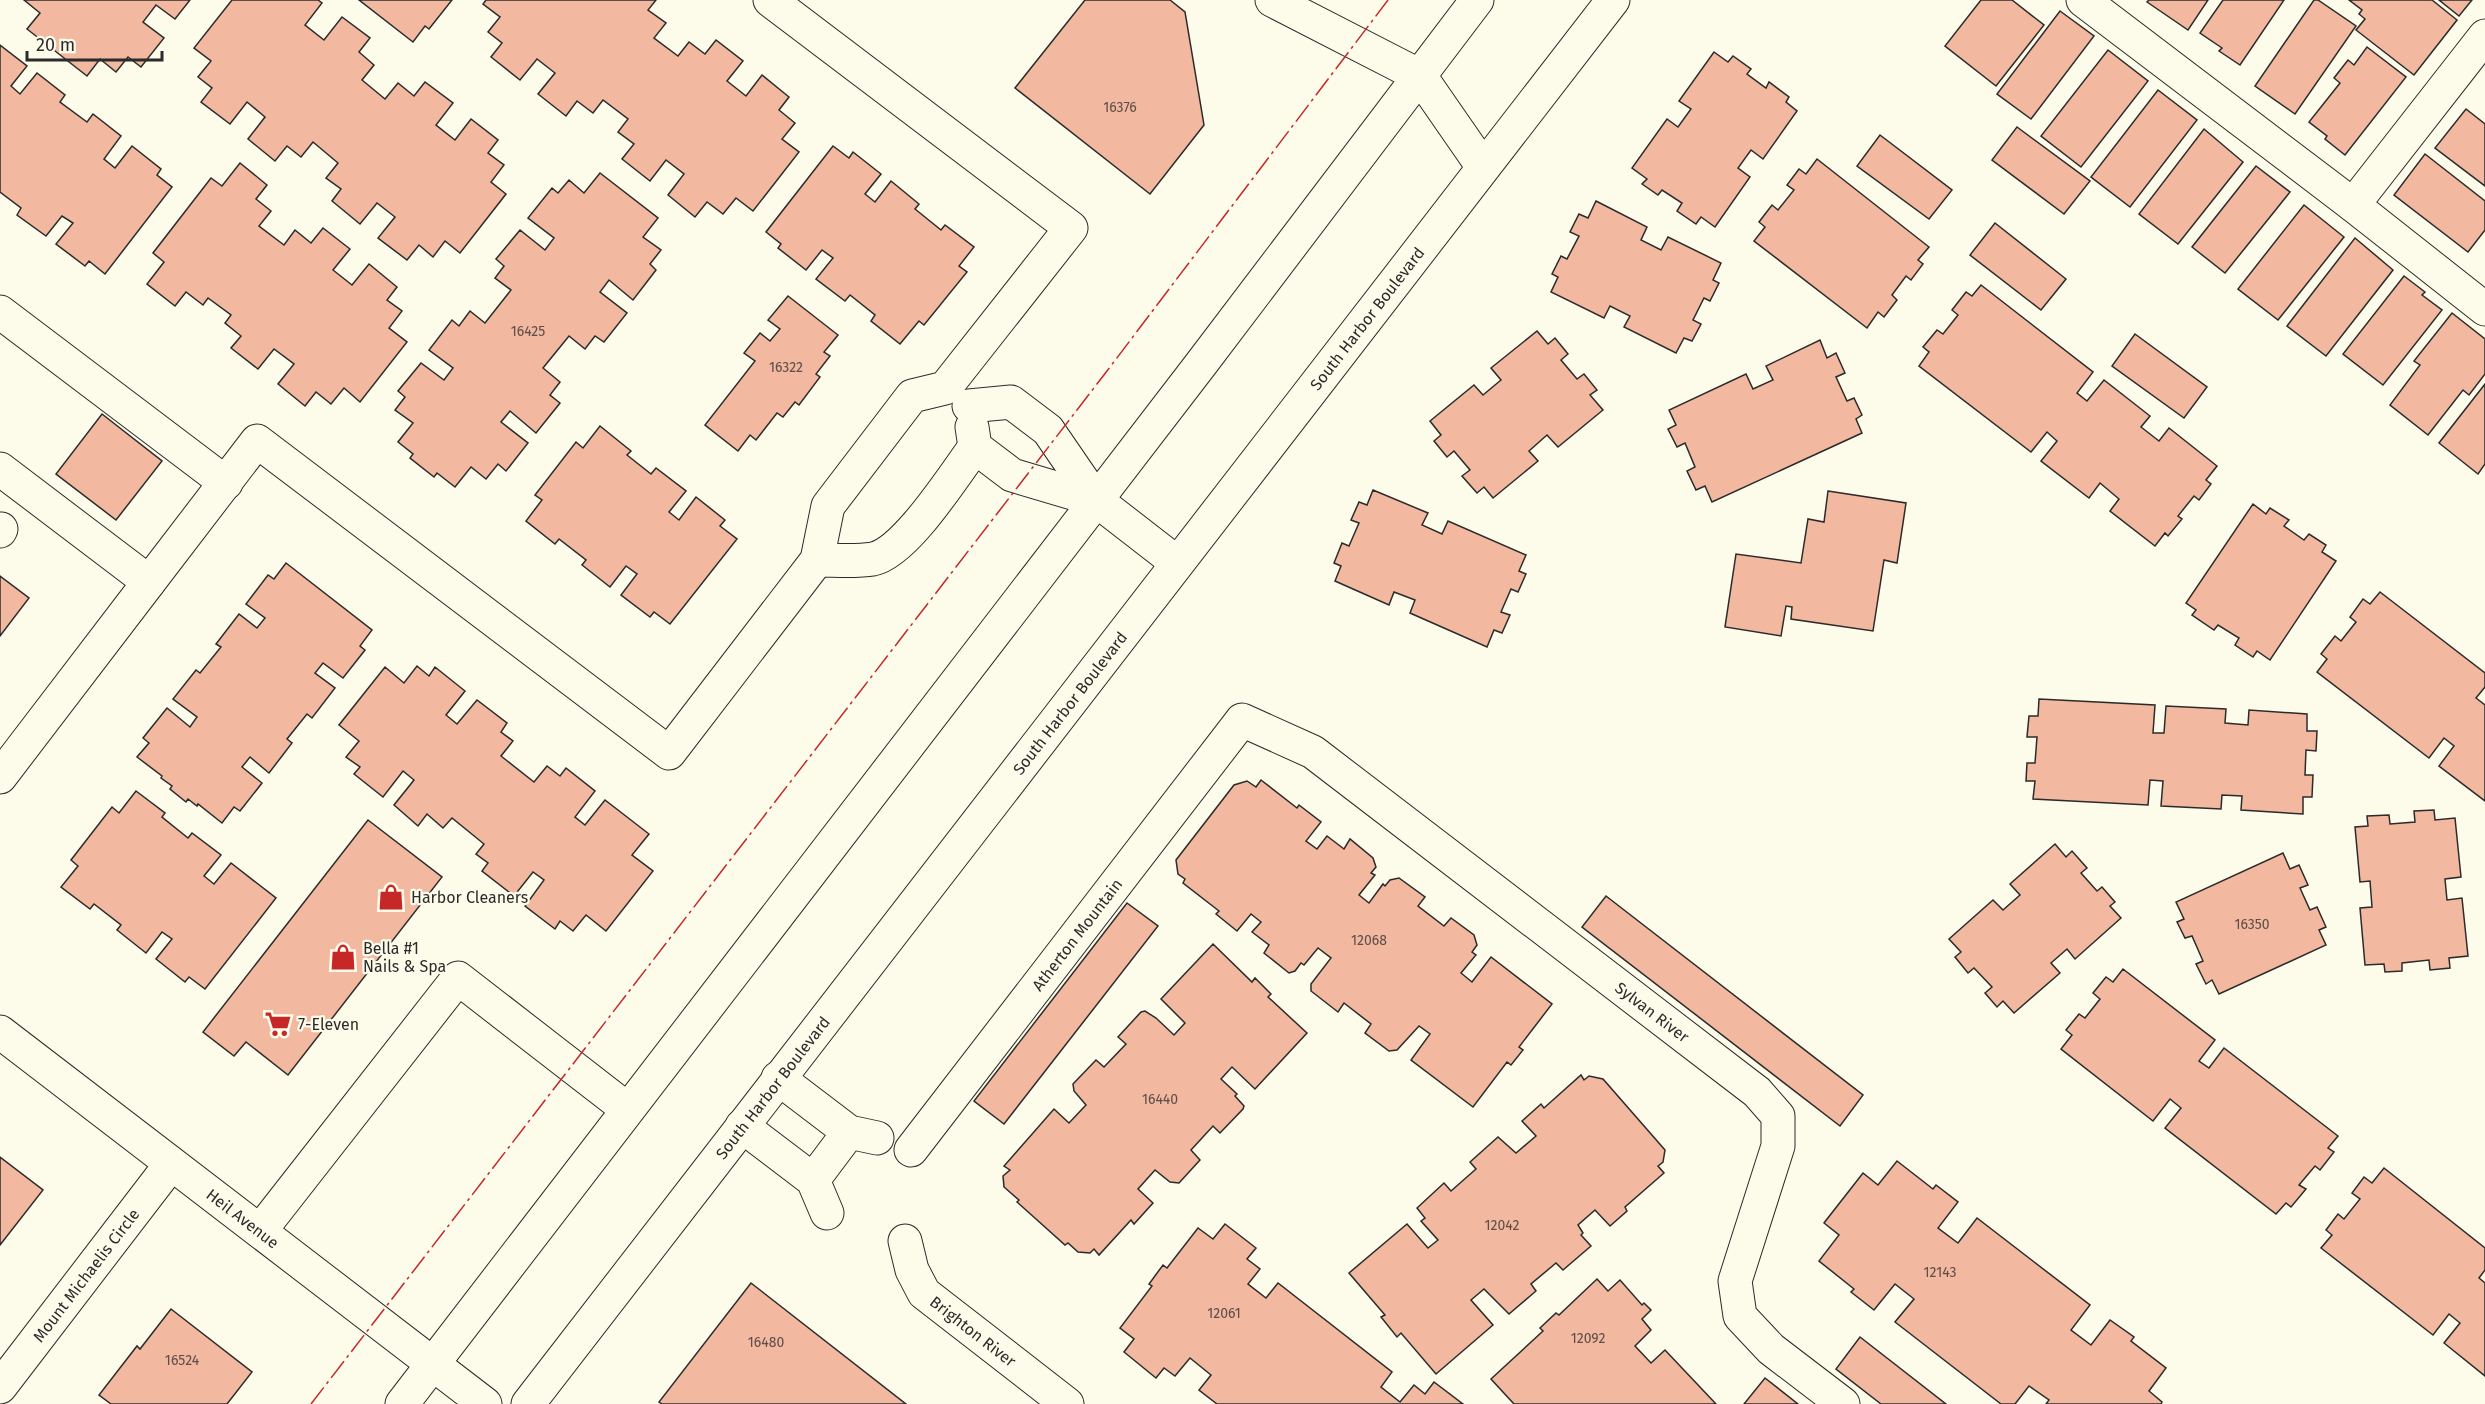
<svg xmlns="http://www.w3.org/2000/svg" width="2485" height="1404" viewBox="0 0 2485 1404" font-family="'Fira Sans',sans-serif">
	<style>
		.building { fill: #f2b8a0; stroke: #2b2b2b; stroke-width: 1.5 }
		.lines { fill: none; stroke-linecap: round; stroke-linejoin: round }
		.minor-casing { stroke: #2b2b2b; stroke-width: 35 }
		.major-casing { stroke: #2b2b2b; stroke-width: 35 }
		.minor { stroke: #fdfbea; stroke-width: 33 }
		.major { stroke: #fdfbea; stroke-width: 33 }
		.power { stroke: #c62828; stroke-width: 1.5; stroke-dasharray: 21 4.5 3 4.5; stroke-linecap: butt }
		.labels { text-anchor: middle; dominant-baseline: central; stroke-width: 4.5; stroke-linejoin: round; paint-order: stroke }
		.number-label { font-size: 14px; fill: #5d4e48 }
		.street-label { font-size: 16px; fill: #2b2b2b; stroke: #fdfbea }
		.poi-label { font-size: 16px; fill: #2b2b2b; stroke: #fdfbea; text-anchor: start }
	</style>
	<rect width="100%" height="100%" fill="#fdfbea"/>
	<!-- building -->
	<g class="building">
		<path d="M24,0H190L175,19L156,5L143,22L164,38L141,67L128,57L116,72L100,59L87,76L27,29L40,13Z"/>
		<path d="M232,0H318L322,3L305,25L324,40L342,17L370,38L359,52L374,65L362,80L385,99L398,83L414,96L425,82L453,103L436,125L455,140L471,119L498,140L488,153L504,165L491,182L506,194L460,253L445,241L433,257L419,245L407,260L378,238L395,217L377,203L360,224L332,201L341,189L326,178L338,163L313,142L301,157L287,146L275,161L248,139L265,117L247,102L230,124L201,102L212,88L198,77L211,61L194,48Z"/>
		<path d="M359,0H452L429,29L425,26L413,42Z"/>
		<path d="M486,0H656L648,10L666,23L654,38L678,56L689,42L705,54L716,40L743,61L727,81L746,96L762,75L789,97L779,110L795,123L782,139L799,152L753,211L736,198L723,214L707,202L695,217L668,195L684,174L666,160L650,181L622,159L634,144L618,132L628,119L603,100L593,113L577,101L566,116L538,94L555,73L537,59L520,80L491,57L502,43L488,32L500,17L483,4Z"/>
		<path d="M1085,0H1170L1185,12L1204,125L1150,194L1015,88Z"/>
		<path d="M1981,0H2012L2044,25L1996,86L1945,46Z"/>
		<path d="M2149,0H2208L2188,30L2147,2Z"/>
		<path d="M2223,0H2284L2240,65L2219,51L2222,48L2200,33Z"/>
		<path d="M2314,0H2318L2356,26L2295,114L2255,86Z"/>
		<path d="M2349,0H2432L2457,20L2414,75L2356,30L2365,19L2359,14L2362,10Z"/>
		<path d="M2439,0H2472L2459,16Z"/>
		<path d="M2060,11L2094,36L2031,119L1997,94Z"/>
		<path d="M0,45L27,66L11,86L20,94L37,73L65,95L60,102L87,122L93,114L121,136L104,159L115,168L132,146L161,169L157,175L172,187L105,274L89,261L85,266L56,244L73,223L62,216L46,236L17,215L21,208L0,192Z"/>
		<path d="M2367,47L2406,77L2345,155L2325,139L2327,136L2309,122L2340,83L2334,78L2348,60L2354,65Z"/>
		<path d="M2108,50L2148,81L2081,167L2041,136Z"/>
		<path d="M1714,52L1728,62L1733,56L1751,69L1747,74L1766,88L1769,82L1789,97L1786,102L1797,111L1763,159L1751,150L1738,168L1750,177L1715,227L1701,217L1696,224L1677,211L1682,203L1662,190L1658,195L1642,184L1647,179L1632,168L1667,119L1678,127L1691,109L1679,101Z"/>
		<path d="M2158,90L2197,120L2130,207L2091,177Z"/>
		<path d="M2466,109L2485,124V186L2435,148Z"/>
		<path d="M2017,127L2090,181L2064,214L1992,160Z"/>
		<path d="M2204,129L2243,162L2178,244L2139,214Z"/>
		<path d="M1880,135L1952,190L1929,219L1857,166Z"/>
		<path d="M833,146L849,158L853,152L881,174L865,194L875,202L891,181L919,204L915,209L941,230L945,225L974,247L959,266L967,272L924,325L919,321L900,344L871,321L875,315L850,295L845,301L816,279L833,258L822,250L806,270L778,248L781,244L766,232Z"/>
		<path d="M2425,154L2485,201V230L2468,252L2394,195Z"/>
		<path d="M1817,159L1929,247L1918,260L1923,264L1911,280L1906,276L1892,295L1897,300L1884,317L1878,312L1867,328L1754,241L1765,227L1759,222L1772,205L1778,210L1794,190L1787,185L1799,169L1806,174Z"/>
		<path d="M240,163L267,185L256,199L271,211L259,226L284,245L295,230L311,243L323,228L350,249L333,270L352,285L369,264L397,287L387,300L402,311L389,328L407,342L360,402L344,388L331,404L316,392L305,406L278,384L294,364L274,349L258,369L231,348L241,336L225,323L231,315L208,298L203,305L186,292L175,306L147,284L164,262L153,253L211,178L222,186Z"/>
		<path d="M2256,166L2290,192L2225,273L2192,247Z"/>
		<path d="M600,173L658,218L643,237L661,250L650,264L656,270L633,300L609,280L600,292L627,313L604,342L595,336L585,349L569,336L543,368L560,382L550,395L560,403L536,433L510,411L501,422L528,443L506,471L498,464L486,479L471,467L455,487L437,473L434,477L410,458L413,454L398,442L413,423L395,410L405,397L398,391L421,363L444,380L453,368L429,350L452,320L459,326L470,311L485,323L511,290L495,278L504,266L496,259L520,230L545,250L554,238L528,218L552,188L558,193L569,180L584,193Z"/>
		<path d="M1596,201L1647,227L1641,240L1661,250L1668,237L1721,263L1713,280L1719,283L1710,301L1704,298L1693,320L1701,324L1692,341L1684,338L1676,353L1624,327L1630,316L1610,306L1604,318L1551,292L1558,277L1552,274L1561,256L1567,259L1579,236L1570,232L1579,214L1588,218Z"/>
		<path d="M2304,205L2344,237L2278,320L2238,289Z"/>
		<path d="M1995,223L2066,279L2041,310L1970,255Z"/>
		<path d="M2355,238L2393,270L2326,356L2287,326Z"/>
		<path d="M2404,276L2425,292L2422,295L2442,310L2383,385L2343,354Z"/>
		<path d="M1981,285L2093,372L2077,393L2087,401L2104,380L2150,416L2141,427L2159,441L2169,428L2217,466L2206,480L2211,484L2199,500L2194,496L2178,516L2182,519L2168,536L2165,533L2155,546L2110,511L2119,499L2100,483L2089,498L2041,461L2057,441L2047,432L2031,452L1919,366L1929,352L1923,347L1937,330L1943,334L1958,315L1952,310L1966,292L1972,296Z"/>
		<path d="M788,296L838,335L824,352L830,356L816,374L820,377L799,405L795,402L783,417L777,413L756,440L750,435L738,451L705,425L755,361L744,353L760,333L770,341L780,329L768,320Z"/>
		<path d="M2452,313L2485,339V374L2469,395L2463,390L2428,435L2390,405L2420,365L2414,361Z"/>
		<path d="M1537,331L1548,344L1555,338L1568,354L1561,360L1577,379L1584,374L1597,390L1590,395L1603,410L1558,447L1547,435L1529,451L1538,461L1493,498L1484,487L1477,493L1462,476L1470,470L1454,451L1447,457L1434,441L1441,435L1430,421L1474,385L1483,395L1501,380L1491,368Z"/>
		<path d="M2135,334L2207,387L2184,418L2112,366Z"/>
		<path d="M1820,340L1827,358L1836,353L1845,373L1836,377L1847,401L1854,398L1862,415L1856,419L1862,433L1712,502L1705,486L1696,490L1687,471L1695,467L1685,443L1677,447L1668,429L1676,425L1669,410L1746,374L1753,389L1773,380L1766,366Z"/>
		<path d="M2485,384V464L2478,474L2439,443Z"/>
		<path d="M102,414L162,461L116,520L56,474Z"/>
		<path d="M600,426L631,451L627,455L651,474L656,468L686,491L669,512L679,520L696,497L725,520L720,526L737,539L670,624L654,612L650,617L621,595L637,574L626,566L610,587L582,565L586,560L559,539L555,544L526,521L542,500L535,495L576,442L583,448Z"/>
		<path d="M1373,490L1428,513L1422,525L1442,534L1448,521L1526,555L1519,571L1526,574L1518,592L1511,589L1501,612L1510,615L1502,633L1494,630L1487,647L1410,613L1415,600L1394,592L1389,605L1335,581L1341,566L1334,563L1342,543L1349,546L1359,523L1351,520L1359,502L1367,505Z"/>
		<path d="M1828,491L1906,503L1897,563L1884,560L1873,631L1791,619L1792,607L1786,606L1781,636L1725,627L1736,554L1801,563L1808,519L1824,522Z"/>
		<path d="M2253,504L2266,514L2270,508L2289,520L2284,526L2304,540L2309,534L2326,545L2322,552L2336,561L2270,660L2257,651L2253,657L2235,645L2239,638L2218,625L2214,630L2192,615L2196,610L2186,603Z"/>
		<path d="M286,563L372,630L360,646L365,650L343,678L323,663L315,673L335,688L312,718L307,714L287,739L292,743L269,773L250,757L242,767L262,783L240,811L234,807L222,823L198,804L197,806L188,799L186,802L170,789L172,786L161,778L162,776L137,757L149,743L143,738L167,708L190,727L197,717L173,699L196,670L200,673L221,647L216,644L239,614L257,628L265,618L246,604L268,575L274,579Z"/>
		<path d="M0,576L29,598L0,636Z"/>
		<path d="M2380,592L2485,673V687L2476,698L2485,705V801L2439,766L2454,746L2444,738L2429,758L2317,672L2327,659L2321,654L2335,636L2341,641L2356,622L2350,617L2363,599L2370,604Z"/>
		<path d="M417,666L429,676L435,667L465,691L446,715L457,724L477,700L507,723L501,732L513,741L501,756L534,782L547,766L560,776L566,768L595,791L575,817L585,825L605,800L649,834L632,855L653,871L606,931L586,915L573,931L560,921L555,929L525,906L544,880L533,872L514,896L482,871L488,863L476,854L484,844L452,818L443,828L427,814L418,826L394,805L414,780L403,771L383,797L354,774L360,767L346,757L359,741L339,725L385,667L404,683Z"/>
		<path d="M2039,699L2155,705L2153,733H2164L2166,706L2226,709L2225,723L2248,725L2249,710L2307,714V731H2317L2316,751L2306,750L2305,775H2313L2312,797H2303V814L2241,810L2242,796L2222,795L2221,809L2161,806L2163,781L2150,780L2148,805L2033,799L2035,781H2026L2027,763H2035L2037,737H2027L2029,716H2038Z"/>
		<path d="M1261,780L1297,808L1299,805L1321,822L1306,841L1317,849L1327,836L1344,849L1350,839L1373,858L1376,867L1371,873L1375,875L1359,895L1369,903L1383,884L1385,886L1390,880L1399,878L1425,897L1418,906L1444,926L1451,918L1474,935L1477,945L1472,952L1476,955L1461,973L1472,982L1491,957L1552,1004L1519,1047L1523,1050L1511,1065L1507,1062L1473,1107L1411,1060L1430,1034L1419,1026L1397,1050L1389,1051L1365,1033L1371,1024L1344,1003L1338,1012L1311,991V984L1331,958L1318,948L1304,965L1301,963L1295,971L1289,973L1264,953L1269,945L1252,932L1261,922L1251,914L1237,931L1216,914L1219,911L1183,883L1185,879L1178,874L1176,860L1234,785L1247,781L1256,787Z"/>
		<path d="M136,791L165,813L162,817L188,838L192,833L221,855L204,876L214,884L231,863L276,898L205,989L189,977L185,982L156,959L172,939L162,932L146,953L117,930L121,925L94,904L90,909L61,887L78,866L71,860L112,807L119,813Z"/>
		<path d="M2434,810L2435,820L2455,818L2461,877L2445,879L2447,900L2462,898L2468,956L2449,958L2450,968L2430,970L2429,960L2402,963V971L2385,972L2384,964L2365,965L2360,908L2372,907L2370,881L2360,882L2355,827L2368,826L2367,816L2389,815L2390,824L2415,822L2414,811Z"/>
		<path d="M368,820L442,877L288,1075L246,1042L234,1056L203,1032Z"/>
		<path d="M2055,844L2066,857L2072,851L2087,868L2081,873L2097,891L2102,887L2115,902L2110,906L2121,918L2075,959L2067,949L2051,963L2060,973L2014,1013L2003,1001L1997,1007L1985,993L1992,987L1974,968L1968,973L1955,957L1961,952L1949,939L1993,900L2003,910L2020,895L2010,884Z"/>
		<path d="M2283,853L2290,869L2299,865L2308,885L2300,888L2310,910L2317,907L2326,927L2319,930L2326,945L2219,994L2212,980L2206,984L2196,964L2203,961L2192,936L2185,938L2177,922L2184,919L2176,902Z"/>
		<path d="M1606,896L1863,1095L1840,1126L1582,927Z"/>
		<path d="M1127,903L1158,926L1004,1124L974,1101Z"/>
		<path d="M1213,944L1252,982L1255,978L1271,994L1268,997L1307,1033L1255,1089L1232,1067L1221,1079L1237,1094L1235,1096L1244,1106L1243,1109L1220,1133L1213,1126L1191,1150L1200,1160L1179,1183L1170,1182L1155,1170L1138,1189L1153,1203L1134,1224L1131,1220L1099,1255L1094,1249L1090,1253L1078,1252L1068,1243L1065,1245L1017,1202L1019,1200L1004,1187L1003,1176L1010,1170L1004,1166L1054,1109L1069,1123L1086,1105L1074,1091L1073,1084L1096,1060L1104,1067L1126,1044L1118,1037L1141,1012L1145,1011L1156,1018L1174,1035L1185,1023L1161,999Z"/>
		<path d="M2123,969L2215,1040L2199,1061L2209,1068L2224,1048L2338,1136L2328,1148L2334,1152L2320,1170L2315,1166L2299,1185L2306,1189L2291,1207L2286,1203L2276,1214L2165,1128L2181,1108L2170,1099L2153,1121L2061,1049L2072,1035L2066,1030L2079,1014L2085,1018L2100,999L2093,993L2106,977L2113,982Z"/>
		<path d="M1581,1075L1584,1080L1589,1076L1603,1079L1665,1150L1663,1162L1658,1166L1664,1173L1625,1207L1627,1211L1610,1226L1595,1210L1578,1225L1583,1233L1581,1235L1591,1246L1563,1270L1556,1263L1531,1284L1536,1291L1509,1314L1484,1289L1471,1300L1493,1325L1436,1374L1401,1333L1397,1337L1381,1317L1385,1315L1349,1273L1407,1224L1428,1248L1438,1240L1421,1221L1425,1218L1417,1208L1444,1183L1451,1191L1476,1169L1470,1162L1498,1137L1516,1153L1536,1136L1522,1121L1541,1104L1544,1108Z"/>
		<path d="M0,1157L43,1190L0,1245Z"/>
		<path d="M1897,1161L1933,1189L1936,1185L1958,1202L1938,1228L1958,1243L1977,1218L2090,1305L2071,1330L2091,1345L2110,1320L2134,1337L2131,1341L2166,1368L2149,1391L2162,1402L2161,1404H2046L2049,1400L2029,1386L2015,1404H2001L1895,1322L1914,1299L1895,1284L1874,1310L1851,1292L1854,1289L1819,1261L1839,1235L1824,1223L1863,1173L1878,1185Z"/>
		<path d="M2384,1168L2485,1248V1270L2479,1278L2485,1283V1376L2444,1343L2460,1323L2449,1314L2433,1335L2321,1248L2332,1235L2326,1230L2338,1214L2344,1219L2360,1199L2352,1193L2364,1177L2372,1183Z"/>
		<path d="M1225,1224L1256,1248L1247,1259L1260,1269L1248,1284L1266,1298L1278,1283L1392,1372L1381,1387L1400,1402L1414,1385L1425,1394L1434,1382L1463,1404H1217L1199,1390L1211,1375L1190,1358L1175,1376L1164,1368L1156,1378L1124,1352L1134,1339L1120,1328L1152,1286L1149,1284L1163,1265L1167,1268L1198,1228L1213,1239Z"/>
		<path d="M1597,1279L1608,1291L1620,1280L1642,1305L1644,1303L1651,1310L1642,1319L1651,1330L1635,1346L1651,1363L1665,1350L1716,1404H1514L1491,1379L1543,1331L1540,1328L1556,1313L1559,1315Z"/>
		<path d="M751,1283L906,1404H662L659,1402Z"/>
		<path d="M171,1309L252,1372L227,1404H111L99,1395L137,1346L140,1349Z"/>
		<path d="M1860,1337L1946,1404H1881L1836,1369Z"/>
		<path d="M1765,1378L1798,1404H1744Z"/>
	</g>
	<g class="lines">
		<!-- minor casing -->
		<g class="minor-casing">
			<g id="minor">
				<path d="M1272,0L1420,76L1483,167"/>
				<path d="M2083,0L2353,205L2485,309"/>
				<path d="M2353,205L2485,36"/>
				<path d="M0,312L226,483"/>
				<path d="M969,406L1011,402L1048,430L1096,500L1176,562"/>
				<path d="M972,427L975,447L1012,475L1096,500"/>
				<path d="M0,469L149,582L0,777"/>
				<path d="M0,531L1,529"/>
				<path d="M817,560C835,560 855,562 873,559C906,552 954,475 975,447"/>
				<path d="M149,582L257,441L669,753L817,560L828,506L912,396L945,388L1071,228L770,0"/>
				<path id="s1" d="M0,1032L485,1404"/>
				<path d="M778,1078L849,1132L877,1138"/>
				<path d="M742,1126L813,1180L827,1213"/>
				<path id="s2" d="M911,1150L1242,720L1313,752L1757,1092L1778,1116V1146L1735,1281L1740,1316L1771,1349L1843,1404"/>
				<path d="M813,1180L849,1132"/>
				<path d="M260,1231L458,978L627,1109"/>
				<path id="s3" d="M905,1241L912,1270L924,1293L1067,1404"/>
				<path id="s4" d="M0,1387L171,1164"/>
			</g>
		</g>
		<!-- major casing -->
		<g class="major-casing">
			<g id="major">
				<path d="M402,1404L1201,364L1477,0"/>
				<path id="s5" d="M528,1404L1613,0"/>
			</g>
		</g>
		<!-- minor -->
		<use href="#minor" class="minor"/>
		<!-- major -->
		<use href="#major" class="major"/>
		<!-- power -->
		<path class="power" d="M311,1404L1107,371L1388,0"/>
	</g>
	<!-- icons -->
	<defs>
		<g id="shop-bare" transform="scale(2.07)"><path d="M-5-2.5h2.3a2.7 3.5 0 0 1 5.4 0H5L5.5 6h-11ZM-1.5-2.5h3a1.5 2.3 0 0 0-3 0Z" fill="#c62828" stroke="#fdfbea" stroke-width="2.5" paint-order="stroke"/></g>
		<g id="supermarket-bare" transform="scale(2.07)"><path d="M-6-5.5h2.5l.6 2H6L4.5 2H-2.5L-4.4-4H-6ZM-1.5 3.2a1.3 1.3 0 1 0 .1 0ZM3 3.2a1.3 1.3 0 1 0 .1 0Z" fill="#c62828" stroke="#fdfbea" stroke-width="2.5" paint-order="stroke"/></g>
	</defs>
	<g fill-rule="evenodd">
		<use href="#shop-bare" x="391" y="897"/>
		<use href="#shop-bare" x="343" y="957"/>
		<use href="#supermarket-bare" x="278" y="1024"/>
	</g>
	<g class="labels">
		<!-- number labels -->
		<g class="number-label">
			<text x="1120" y="107">16376</text>
			<text x="528" y="331">16425</text>
			<text x="786" y="367">16322</text>
			<text x="2252" y="924">16350</text>
			<text x="1369" y="940">12068</text>
			<text x="1160" y="1099">16440</text>
			<text x="1502" y="1225">12042</text>
			<text x="1940" y="1272">12143</text>
			<text x="1224" y="1313">12061</text>
			<text x="1588" y="1338">12092</text>
			<text x="766" y="1342">16480</text>
			<text x="182" y="1360">16524</text>
		</g>
		<!-- street labels -->
		<g class="street-label">
			<text stroke="none"><textPath href="#s5" startOffset="1372">South Harbor Boulevard</textPath></text>
			<text stroke="none"><textPath href="#s5" startOffset="886">South Harbor Boulevard</textPath></text>
			<text stroke="none"><textPath href="#s2" startOffset="272">Atherton Mountain</textPath></text>
			<text stroke="none"><textPath href="#s2" startOffset="1048">Sylvan River</textPath></text>
			<text stroke="none"><textPath href="#s5" startOffset="400">South Harbor Boulevard</textPath></text>
			<text stroke="none"><textPath href="#s1" startOffset="306">Heil Avenue</textPath></text>
			<text stroke="none"><textPath href="#s4" startOffset="141">Mount Michaelis Circle</textPath></text>
			<text stroke="none"><textPath href="#s3" startOffset="118">Brighton River</textPath></text>
		</g>
		<!-- poi labels -->
		<g class="poi-label">
			<text x="411" y="897">Harbor Cleaners</text>
			<text x="363" y="948">Bella #1<tspan x="363" dy="18">Nails &amp; Spa</tspan></text>
			<text x="298" y="1024">7-Eleven</text>
		</g>
	</g>
	<!-- scale -->
	<path d="M27 51v9h135v-9" fill="none" stroke="#2b2b2b" stroke-width="3"/>
	<text x="36" y="51" font-size="18" fill="#2b2b2b" stroke="#fdfbea" stroke-width="4.5" paint-order="stroke">20 m</text>
</svg>
